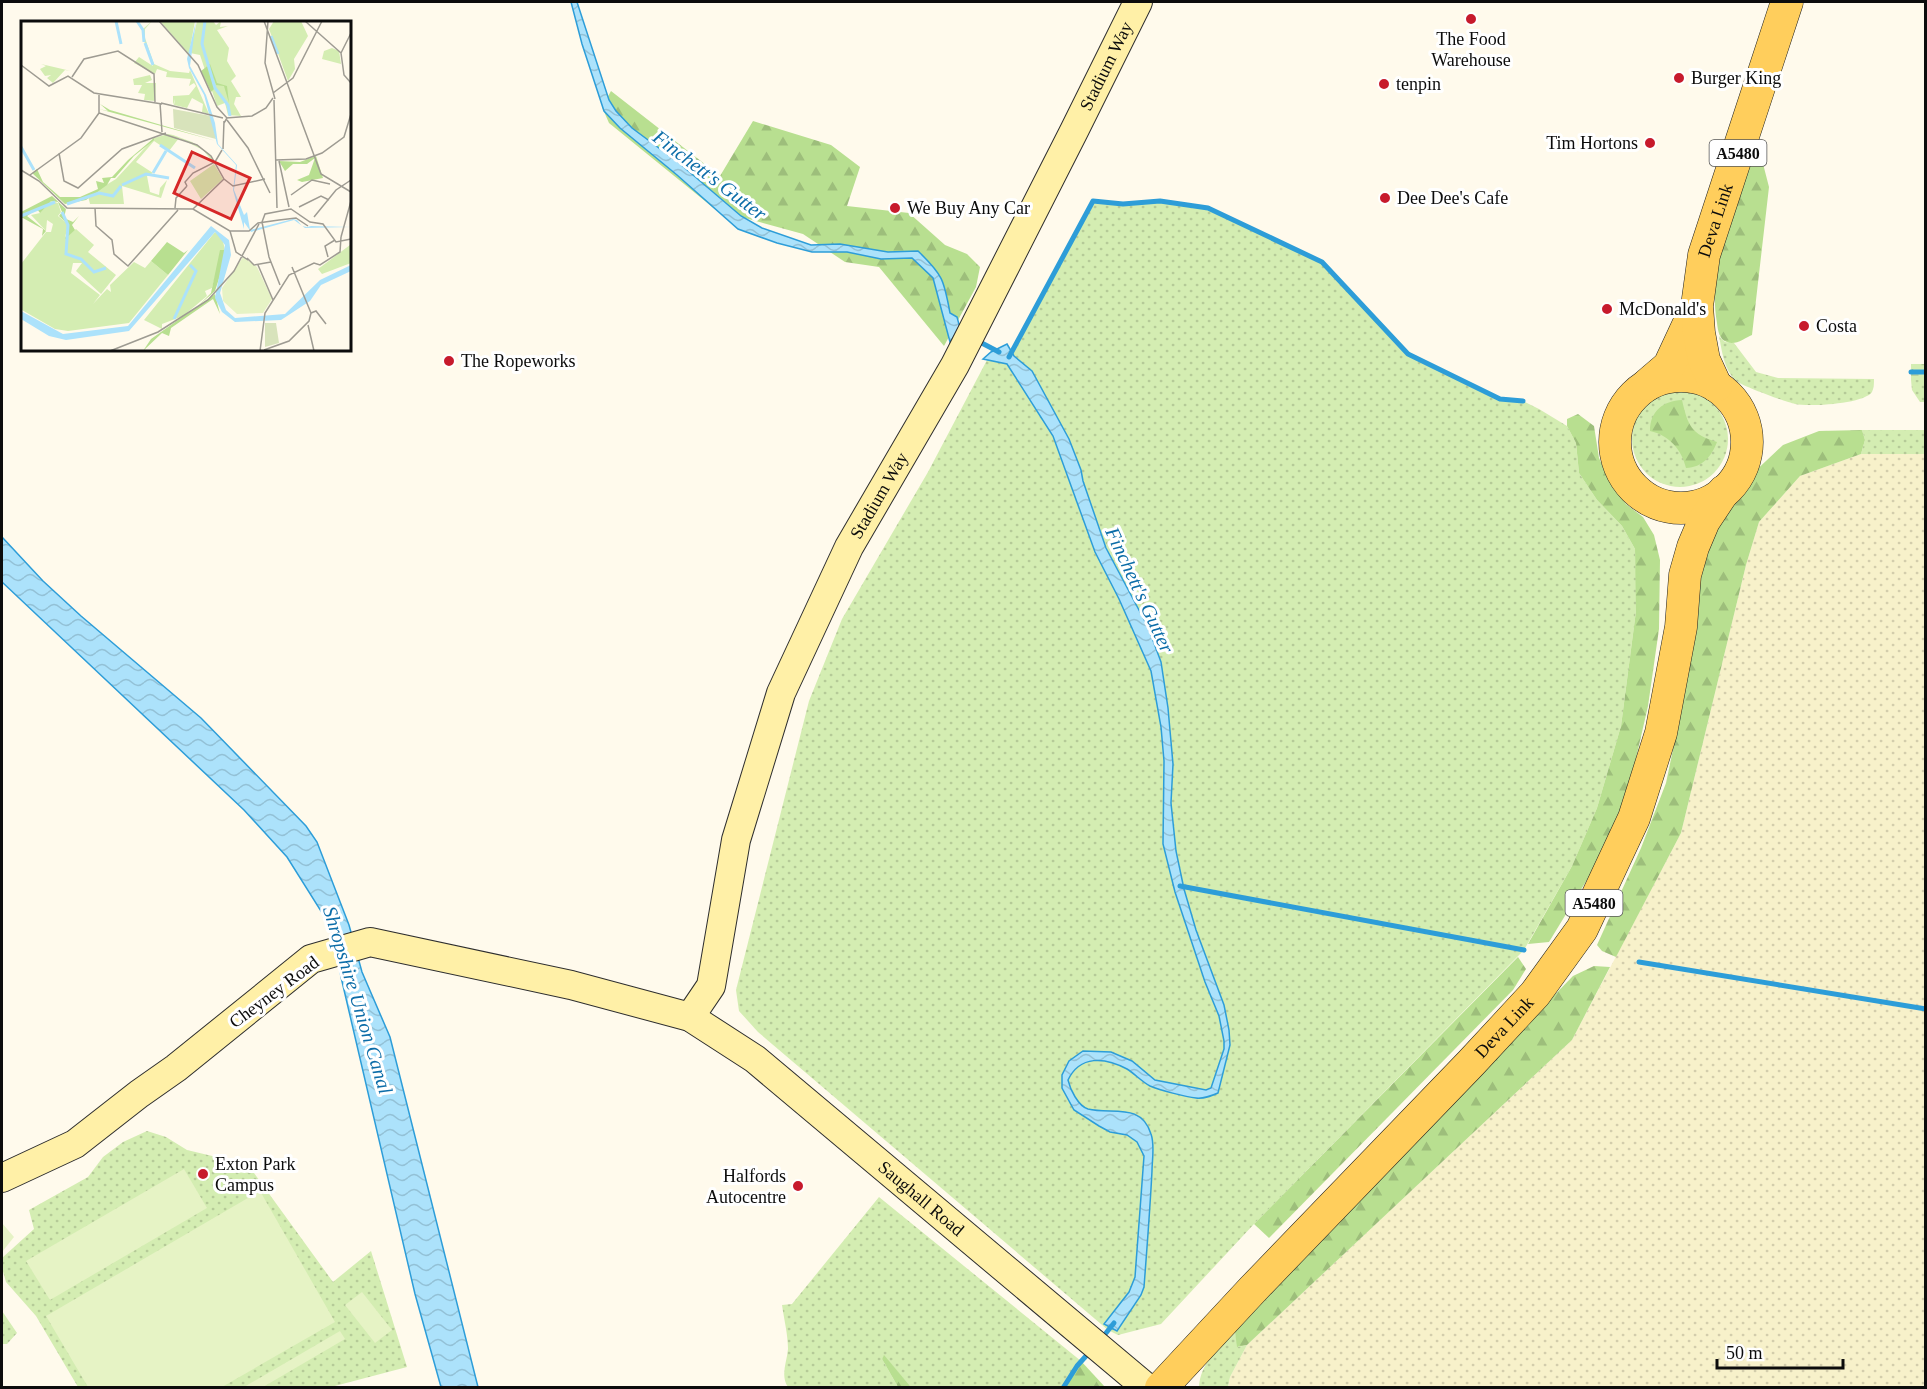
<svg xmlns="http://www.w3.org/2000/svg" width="1927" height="1389" viewBox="0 0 1927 1389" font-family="'Times New Roman',serif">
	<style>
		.farmland { fill: url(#farmland-dots) }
		.green { fill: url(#green-dots) }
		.forest { fill: url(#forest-firs) }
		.wetland { fill: url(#wetland-marsh) }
		.pitch { fill: #e6f3c5 }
		.water { fill: url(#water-waves); stroke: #2d9dd8; stroke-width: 1.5 }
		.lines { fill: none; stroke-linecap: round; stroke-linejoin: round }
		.stream { stroke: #2d9dd8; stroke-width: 5 }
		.secondary-casing { stroke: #2e2e2e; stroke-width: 30 }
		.primary-casing { stroke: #1d1d1d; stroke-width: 33 }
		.secondary { stroke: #fff0a7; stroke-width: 28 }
		.primary { stroke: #ffce5c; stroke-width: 32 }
		.poi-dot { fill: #c71a2c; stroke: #fff; stroke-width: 2 }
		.labels { text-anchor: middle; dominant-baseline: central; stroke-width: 6; stroke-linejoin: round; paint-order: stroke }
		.shield { fill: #fff; stroke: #555; stroke-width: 1.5 }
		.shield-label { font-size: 16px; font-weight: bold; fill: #0c0c0c }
		.poi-label { font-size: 18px; fill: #0c0c0c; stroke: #fff; text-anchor: start }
		.street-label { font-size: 18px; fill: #0c0c0c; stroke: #fff }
		.water-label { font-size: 20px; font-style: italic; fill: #0c6da8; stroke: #fff }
		.inset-river { fill: none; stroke: #ace2fb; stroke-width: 3 }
		.inset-road { fill: none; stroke: #9e9b92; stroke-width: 1.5 }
		.view { fill: #d62828; fill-opacity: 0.15; stroke: #d62828; stroke-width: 3 }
		.inset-edge { fill: none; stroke: #0c0c0c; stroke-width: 3 }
	</style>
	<defs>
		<pattern id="farmland-dots" width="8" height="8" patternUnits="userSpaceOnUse" patternTransform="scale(1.5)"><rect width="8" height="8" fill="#f7f1ca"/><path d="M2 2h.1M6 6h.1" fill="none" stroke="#d3cdac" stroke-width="1.8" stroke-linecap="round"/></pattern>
		<pattern id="green-dots" width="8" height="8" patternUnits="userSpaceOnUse" patternTransform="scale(1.5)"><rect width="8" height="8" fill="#d4edb2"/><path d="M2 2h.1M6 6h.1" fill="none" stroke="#b5ca98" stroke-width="1.8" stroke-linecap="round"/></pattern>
		<pattern id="forest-firs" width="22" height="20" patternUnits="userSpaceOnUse" patternTransform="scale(1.5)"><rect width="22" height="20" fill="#b8df90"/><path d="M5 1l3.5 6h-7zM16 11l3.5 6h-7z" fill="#9dbe7b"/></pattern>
		<pattern id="wetland-marsh" width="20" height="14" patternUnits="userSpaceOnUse" patternTransform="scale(1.5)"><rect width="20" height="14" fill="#d4edb2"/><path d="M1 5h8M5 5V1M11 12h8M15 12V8" fill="none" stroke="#b5ca98"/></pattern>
		<pattern id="water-waves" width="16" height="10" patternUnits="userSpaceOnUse" patternTransform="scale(1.5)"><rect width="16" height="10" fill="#ace2fb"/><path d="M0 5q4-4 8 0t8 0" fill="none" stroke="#93c1d6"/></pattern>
	</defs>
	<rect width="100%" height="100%" fill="#fffaec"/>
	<!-- farmland -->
	<path class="farmland" d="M1861,454H1925V1387L1228,1388L1230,1377L1247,1345L1572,1040L1681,833L1746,565L1759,522L1800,476Z"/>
	<!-- green -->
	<g class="green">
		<path d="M1093,201L1123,204L1160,201L1208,208L1322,262L1408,354L1500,399L1523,401L1539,409L1567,426L1576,443L1579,473L1597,500L1622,526L1635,549L1636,572V611L1621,726L1597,808L1572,866L1524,950L1254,1224L1161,1324L1118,1335L1108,1330L758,1032L739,1011L736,990L809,701L842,619L928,472L987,360L1009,357Z"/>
		<path d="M1719,336L1725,342L1734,343L1756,372L1778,378L1874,379C1874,383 1874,388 1872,392C1864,404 1809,407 1795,404C1786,402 1745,387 1738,382C1724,372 1722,351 1719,336Z"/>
		<path d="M1911,380H1925V402H1920L1912,390Z"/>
		<circle cx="1680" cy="439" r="48"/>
		<path d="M1862,430H1925V454H1861L1865,440Z"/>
		<path d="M147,1131L166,1137L187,1150L233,1161L254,1173L333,1282L371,1251L407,1367L331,1387H78L36,1316L6,1282L2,1268V1258L34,1229L29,1210L88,1177L103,1157L123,1142Z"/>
		<path d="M879,1197L1081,1361L1064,1387H911L884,1356L882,1359L898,1387H788C780,1375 787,1362 788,1349C788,1335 784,1319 782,1305L792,1304Z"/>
		<path d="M2,1311L17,1333L7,1344H2Z"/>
		<path d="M1235,1332L1238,1347L1247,1345L1230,1377L1228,1387L1199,1388C1200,1362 1219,1349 1235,1332Z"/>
	</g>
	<!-- forest -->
	<g class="forest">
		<path d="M611,91L720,176L753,121L831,145L860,167L847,206L909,213L945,245L967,254L980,267L976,287L944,346L879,267L845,262L803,234L716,210L609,123L602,107Z"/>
		<path d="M1756,154L1761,156L1769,187L1752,335C1745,338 1735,346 1727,342C1719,339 1718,331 1717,323C1707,267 1733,210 1751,158Z"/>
		<path d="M1682,400C1688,426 1691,434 1717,442C1711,457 1703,467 1686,468C1682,450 1669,435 1650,431C1650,411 1663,401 1682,400Z"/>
		<path d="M1578,414L1594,426L1599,458L1609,480L1626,504L1643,517L1654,535L1660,560L1659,629L1648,706L1629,789L1607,847L1549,942L1528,944L1572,866L1597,808L1621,726L1636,611L1635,549L1622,526L1597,500L1579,473L1576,443L1567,426V419Z"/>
		<path d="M1862,430L1865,440L1861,454L1800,476L1759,522L1746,565L1681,833L1616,957L1602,951L1597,945L1641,848L1666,783L1686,687L1699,565L1711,527L1748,478L1783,445L1819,431Z"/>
		<path d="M1518,957L1526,969L1513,990L1269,1238L1254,1224Z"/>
		<path d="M1594,966L1610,967L1572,1040L1247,1345L1237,1347L1235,1332L1409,1144L1573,976Z"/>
		<path d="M884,1355L911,1387H898L882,1359Z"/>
		<path d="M1081,1361L1105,1387H1063Z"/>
	</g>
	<!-- wetland -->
	<rect class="wetland" x="1911" y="364" width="14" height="16"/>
	<!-- pitch -->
	<g class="pitch">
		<path d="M184,1169L207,1208L50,1300L26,1261Z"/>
		<path d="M260,1191L335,1322L222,1387H88L46,1316Z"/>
		<path d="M2,1223L14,1237L2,1252Z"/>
		<path d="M362,1292L392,1330L375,1343L345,1305Z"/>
		<path d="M340,1331L345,1339L263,1387H244Z"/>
	</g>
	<!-- water -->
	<g class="water">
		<path d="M571,2H577L609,100L616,111L632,128L679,163L741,216L762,228L811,245L840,244L888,252L918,251C943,275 944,280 950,313L957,317L960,328L950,342L933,278L912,258L881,259L847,252H812L777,243L738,229L677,175L620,128L604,111L582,44Z"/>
		<path d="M1007,344L1014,356L1032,371L1069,439L1081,470L1083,481L1106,548L1148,627L1161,662L1168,708L1173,764L1171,803L1176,851L1184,889L1196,930L1224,1005L1229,1030L1230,1045L1218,1093C1211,1096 1204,1099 1196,1098C1185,1097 1160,1090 1150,1086C1142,1082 1135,1074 1127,1069C1105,1057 1080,1055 1068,1080C1070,1089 1078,1106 1088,1109C1112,1115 1141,1102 1151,1134C1155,1145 1152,1160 1152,1171C1150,1210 1147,1248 1144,1287L1141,1295L1117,1331L1104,1324L1129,1292L1135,1277L1144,1156L1137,1142L1127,1135L1110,1132L1099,1126L1074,1110L1062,1088V1075L1069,1061L1083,1051L1111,1052L1132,1061L1155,1080L1206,1090L1211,1088L1224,1049V1041L1219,1016L1205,982L1175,892L1163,844L1164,761L1161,727L1151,671L1119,599L1095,552L1053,436L1007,364L983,359L991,352Z"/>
		<path d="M2,537L43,581L81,616L201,718L306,826L317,842L349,925L362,972L390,1037L478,1387H441L415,1294L341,977L335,940L326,919L287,857L244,810L2,582Z"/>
	</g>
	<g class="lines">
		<!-- stream -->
		<g class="stream">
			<path d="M976,340L999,352"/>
			<path d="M1009,357L1093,201L1123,204L1160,201L1208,208L1322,262L1408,354L1500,399L1523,401"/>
			<path d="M1911,372H1926"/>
			<path d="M1180,886L1524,950"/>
			<path d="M1639,962L1926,1009"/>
			<path d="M1106,1333L1114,1323"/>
			<path d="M1063,1388L1077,1366L1086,1356"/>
		</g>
		<!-- secondary casing -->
		<g class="secondary-casing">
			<g id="secondary">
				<path id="s1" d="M690,1017L711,986L736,840L781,693L849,547L955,365L1074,131L1138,2"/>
				<path id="s2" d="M2,1178L75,1144L139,1094L176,1068L311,959L370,942L571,985L690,1017L755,1059L1147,1388"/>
			</g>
		</g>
		<!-- primary casing -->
		<g class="primary-casing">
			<g id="primary">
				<circle cx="1681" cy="442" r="66"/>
				<path d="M1648,384L1669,366L1696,308"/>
				<path id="s3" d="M1716,386L1704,360L1699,333L1697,306L1704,255L1787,2"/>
				<path id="s4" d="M1161,1388L1253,1289L1471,1063L1535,994L1582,929L1634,818L1661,733L1681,627L1685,575L1693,547L1704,521L1724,491"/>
			</g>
		</g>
		<!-- secondary -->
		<use href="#secondary" class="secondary"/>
		<!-- primary -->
		<use href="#primary" class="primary"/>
	</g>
	<!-- markers -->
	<g class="poi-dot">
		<circle cx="1471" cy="19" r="6"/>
		<circle cx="1679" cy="78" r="6"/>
		<circle cx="1384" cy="84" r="6"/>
		<circle cx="1650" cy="143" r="6"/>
		<circle cx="1385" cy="198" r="6"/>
		<circle cx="895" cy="208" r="6"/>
		<circle cx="1607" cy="309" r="6"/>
		<circle cx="1804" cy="326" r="6"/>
		<circle cx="449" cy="361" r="6"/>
		<circle cx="203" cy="1174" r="6"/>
		<circle cx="798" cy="1186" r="6"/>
	</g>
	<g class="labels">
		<!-- shield labels -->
		<g class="shield">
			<rect x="1709.5" y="140" width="57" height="26" rx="4.5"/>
			<rect x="1565.5" y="890" width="57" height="26" rx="4.5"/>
		</g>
		<g class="shield-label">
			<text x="1738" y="153">A5480</text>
			<text x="1594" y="903">A5480</text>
		</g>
		<!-- poi labels -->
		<g class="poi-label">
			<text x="1471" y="39" text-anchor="middle">The Food<tspan x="1471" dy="21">Warehouse</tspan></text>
			<text x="1691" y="78">Burger King</text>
			<text x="1396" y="84">tenpin</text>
			<text x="1638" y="143" text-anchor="end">Tim Hortons</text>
			<text x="1397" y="198">Dee Dee's Cafe</text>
			<text x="907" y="208">We Buy Any Car</text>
			<text x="1619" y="309">McDonald's</text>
			<text x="1816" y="326">Costa</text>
			<text x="461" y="361">The Ropeworks</text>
			<text x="215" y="1164">Exton Park<tspan x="215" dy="21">Campus</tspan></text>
			<text x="786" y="1176" text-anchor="end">Halfords<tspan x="786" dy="21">Autocentre</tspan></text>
		</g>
		<!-- street labels -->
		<g class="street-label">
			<text stroke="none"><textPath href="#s1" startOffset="1046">Stadium Way</textPath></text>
			<text stroke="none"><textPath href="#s3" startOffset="171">Deva Link</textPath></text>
			<text stroke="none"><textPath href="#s1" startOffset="560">Stadium Way</textPath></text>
			<text transform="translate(274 992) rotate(-37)">Cheyney Road</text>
			<text stroke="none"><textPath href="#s4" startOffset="498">Deva Link</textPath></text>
			<text stroke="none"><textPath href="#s2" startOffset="1065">Saughall Road</textPath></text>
		</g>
		<!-- water labels -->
		<g class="water-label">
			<text transform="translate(710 175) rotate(37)">Finchett's Gutter</text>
			<text transform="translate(1140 590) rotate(65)">Finchett's Gutter</text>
			<text transform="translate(358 1000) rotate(73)">Shropshire Union Canal</text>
		</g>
	</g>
	<!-- overview -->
	<g transform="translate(21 21)">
		<rect width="330" height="330" fill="#fffaec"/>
		<path d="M131,0L124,8V17L133,43L149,50L168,52L169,49L188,93L181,91L182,83L171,77L166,87L153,84L154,78L152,84V75L168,74L175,65L173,62L168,65L170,58L145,56L146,51L136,48L134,53L113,42L118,36L132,45L123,20L122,8ZM139,0H174L168,33ZM176,0H192L195,4L200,0L199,6L207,5L196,9L208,27L206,40L215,55L210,60L220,76H215L213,83L220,95L207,94L204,82L196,85L179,34L169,32ZM253,0H280L287,15L273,38L274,48L267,60L248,8ZM311,27L318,30L320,43L301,38L303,30ZM20,43L50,50L44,49L32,62L26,57L30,54L24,55L19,48L25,45ZM129,54L131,59L124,62H135L134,80L123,79L124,73L117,72L121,64H113L112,58ZM147,113L152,114L171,121L176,124L183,129L189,134L193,140L192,141L182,129L158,117L148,130L133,120L115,141L132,152L126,155L129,171L138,174L139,167L146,159L140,177L101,165L103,183H69L67,175L95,158L133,117ZM193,143L202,158L180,178L169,160ZM30,180L37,182L40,191L37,195L47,203L44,217L55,208L73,224L67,231L95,254L80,273L55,250L61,242H52L50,252L79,274L72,283L86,268L90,271L89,264L113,241L124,247L130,240L147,254L108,302L47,310L34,308L1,289L0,243L25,211H30L32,203L26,199L25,210L10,194L19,192V188ZM194,211L201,216L204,229H201L191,267L184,270L186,275L162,295L141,303V308L123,299ZM329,224L330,242L301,253L297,248Z" fill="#d4edb2"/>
		<path d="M189,43L196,62L206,65L208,82L203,65L195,64L193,58L194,67L190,71L180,50ZM79,83L89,89L195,120L78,88L87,90ZM133,117V119L113,135L94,157H90L86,164L65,179L44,183L11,152L16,148L22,161L39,176H59L77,168L75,160L83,162L81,157L91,156L107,139ZM295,135L302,157L281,161L276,159L288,154L294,137L286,143H272L264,150L258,140L279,141ZM31,175L45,188L43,197L52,201L58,195L51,204L54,209L44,218L48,204L38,195L41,191L37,181L30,180L19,192L16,188L6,195L25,210L21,215L22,208L0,196V191ZM146,221L163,232L167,229L147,254L130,240ZM199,229H204V239L194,270L177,285L190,272ZM194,273L199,293L192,278L150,307L148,315L141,312L122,330L130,318Z" fill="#b8df90"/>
		<path d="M152,88L190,95L195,118L153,107ZM244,302H255L258,322L244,326Z" fill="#d8e3bb"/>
		<path d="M222,236L236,246L251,278L242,292L216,293L202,280L201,267Z" fill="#e6f3c5"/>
		<path d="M175,0L169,45L185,74L194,102L197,123L216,144L213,169L223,194L226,191L229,209L272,198L276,199L281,205L286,206L290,205L330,206L284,207L273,199L230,211L223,201V208L212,169L215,144L196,123L183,74L168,47L166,38ZM190,205L208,219L210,234L199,272L205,289L214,297L264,293L299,259L330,244V250L300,264L289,280L260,299L214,301L201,291L194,277L204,224L194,211L108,310L45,319L28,315L0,298V290L42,313L107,305Z" fill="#ace2fb"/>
		<path class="inset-river" d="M95,0L100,23M116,0L122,9L123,21M184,0L181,23L194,67L207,84L209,95M250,15L257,33M124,22L132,44M139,124L174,147M0,126L13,149M132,152L145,130M101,164L125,153L148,157M46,183L78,172L92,175L100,165M41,191L47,204L45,233L60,238L73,251L85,247M0,195L34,181M153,298L175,250L169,244"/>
		<path class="inset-road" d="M138,0L177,44L196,86L206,97L203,102M243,0L300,153L330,171M247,0L244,42L254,78M284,0L320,32M320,32L323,54L330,62M320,32L330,12M0,44L28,65L47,55L73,72L141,83M51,56L63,38L97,30L133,53L134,81M252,72L272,57L301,0M78,74V92L176,124L190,135L203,158L212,165L244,158M253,79L256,187M139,82L141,111M140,82L202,97M205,97L231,95L245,87L252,77M206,99L227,127L249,172M202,128L203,100M38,132L43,160L57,167L101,128L145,112M255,139L285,138L301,132L323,116L330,93M258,140L268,186M0,149L18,160L46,187L172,188L209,210L215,231L227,239M9,154L60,117L78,92M166,165L164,161L172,152L194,141L201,129M270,174L291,159L309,163M278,186L300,175L308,179M74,187L75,205L91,219L93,233L107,245L157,189M154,187L155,177L166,165M172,188L203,158M293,196L315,169L330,159M258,199L275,197L287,205M209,210H228L237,202L258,199M320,216L330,180M307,236L304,225L314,219M226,237L233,244L250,241M237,244L252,279M259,264L248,236L241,201L244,193L270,188L289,201L302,203L315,221L330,218M290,292L295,290L305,303M287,304L293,330M243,329L268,320L288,300L290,292L271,246M89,330L137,311L187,279L213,250L238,203M239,330L244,292L268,254L293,242L299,244L319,231L320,216"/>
		<path class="view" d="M171,131L229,157L210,198L153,172Z"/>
		<rect width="330" height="330" class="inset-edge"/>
	</g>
	<!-- border -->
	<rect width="1927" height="1389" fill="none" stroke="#0c0c0c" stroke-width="6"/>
	<!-- scale -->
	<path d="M1717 1359v9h126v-9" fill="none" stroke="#0c0c0c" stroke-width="3"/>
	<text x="1726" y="1359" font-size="18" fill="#0c0c0c" stroke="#ffffff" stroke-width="4.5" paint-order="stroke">50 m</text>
</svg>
